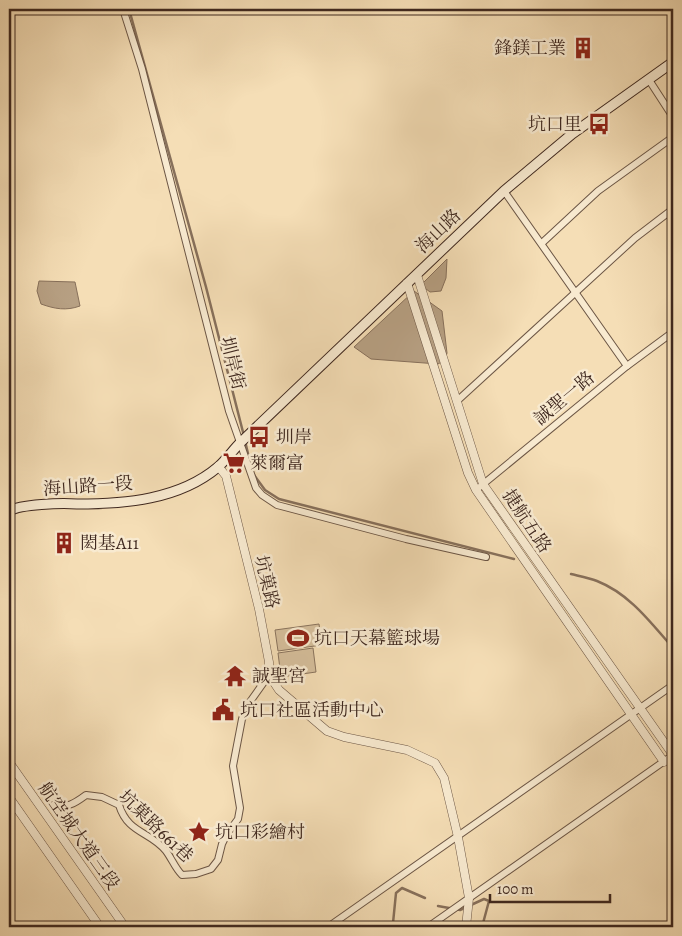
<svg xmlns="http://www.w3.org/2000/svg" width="682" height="936" viewBox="0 0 682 936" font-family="Alegreya,'Noto Serif TC',serif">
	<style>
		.green { fill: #d6bf9c; stroke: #8a745e }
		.water { fill: #b7a083; stroke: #87705b }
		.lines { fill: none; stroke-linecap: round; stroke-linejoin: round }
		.stream { stroke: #87705b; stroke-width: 2.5 }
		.minor-casing { stroke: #6c5645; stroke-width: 8 }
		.tertiary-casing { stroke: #6c5645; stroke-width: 9 }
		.secondary-casing { stroke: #3f281f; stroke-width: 11 }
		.minor { stroke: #f8ead0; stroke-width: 6 }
		.tertiary { stroke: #f8ead0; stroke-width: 8 }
		.secondary { stroke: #f8ead0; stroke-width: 9 }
		.labels { text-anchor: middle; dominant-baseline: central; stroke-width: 5; stroke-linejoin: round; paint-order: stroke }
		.poi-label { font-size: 18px; fill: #3f281f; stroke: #f8ead0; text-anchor: start }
		.street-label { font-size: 18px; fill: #3f281f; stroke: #f8ead0 }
	</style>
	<rect width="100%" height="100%" fill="#f5deb6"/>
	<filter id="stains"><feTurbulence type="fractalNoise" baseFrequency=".004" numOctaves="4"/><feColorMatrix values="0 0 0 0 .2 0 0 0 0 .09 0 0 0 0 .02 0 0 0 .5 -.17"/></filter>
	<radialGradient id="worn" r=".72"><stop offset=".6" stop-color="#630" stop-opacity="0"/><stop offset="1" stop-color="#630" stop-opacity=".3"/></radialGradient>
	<!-- green -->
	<g class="green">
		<path d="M319,624L322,645L278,651L275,630Z"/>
		<path d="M313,648L316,672L281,677L278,653Z"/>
	</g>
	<!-- water -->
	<g class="water">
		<path d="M447,259L446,278L441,291L430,292L421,285Z"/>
		<path d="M39,281L75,282L80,306C66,311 55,309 41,304L37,291Z"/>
		<path d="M414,291L442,311L447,353L445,360L438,364L371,359L354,347Z"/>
	</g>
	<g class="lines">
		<!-- stream -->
		<g class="stream">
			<path d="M129,9L206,287L244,436"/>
			<path d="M245,441L250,462"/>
			<path d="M254,475L265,490L279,499L514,559"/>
			<path d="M571,574C579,576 589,578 597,581C630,594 651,623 673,648"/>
			<path d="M438,906L460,910L484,899L489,901L482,927"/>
			<path d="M376,927H386"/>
			<path d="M388,927L393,923L396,893L402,888L425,898"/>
		</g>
		<!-- minor casing -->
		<g class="minor-casing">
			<g id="minor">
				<path d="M123,9L142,69L229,411L256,488L262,495L277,505L406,539L486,557"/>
				<path d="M649,80L673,117"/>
				<path d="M504,191L627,366"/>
				<path d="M542,243L598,191L673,137"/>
				<path d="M457,401L635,238L673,209"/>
				<path d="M9,452L11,509"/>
				<path d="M476,490L627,366L673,332"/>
				<path d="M53,805C67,808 74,804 86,795L102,797L119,805C128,834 150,831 166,851C172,859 175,868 182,875L196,874L211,869L218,860L222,844L227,834L238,819L240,808L233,766L242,719L247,706L269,675"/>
				<path d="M328,927L673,685"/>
				<path d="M428,927L673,755"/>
			</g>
		</g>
		<!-- tertiary casing -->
		<g class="tertiary-casing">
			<g id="tertiary">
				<path d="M417,275L483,484L673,755"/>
				<path d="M407,283L468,473L476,490L664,762"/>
				<path d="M218,466L226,476L259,609L269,662V675L279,690L327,731L344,737L407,750L435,763L444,778L458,837L469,898L466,927"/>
				<path d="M9,762L125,927"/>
				<path d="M9,797L100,927"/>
			</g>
		</g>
		<!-- secondary casing -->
		<g class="secondary-casing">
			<path id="secondary" d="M9,511C21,504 61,503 77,504C124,504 179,500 218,467C226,460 233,450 241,442L504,191L572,134L673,62"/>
		</g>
		<!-- minor -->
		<use href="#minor" class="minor"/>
		<!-- tertiary -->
		<use href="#tertiary" class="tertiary"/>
		<!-- secondary -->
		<use href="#secondary" class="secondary"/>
	</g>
	<!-- icons -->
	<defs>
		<g id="building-bare" transform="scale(1.725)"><path d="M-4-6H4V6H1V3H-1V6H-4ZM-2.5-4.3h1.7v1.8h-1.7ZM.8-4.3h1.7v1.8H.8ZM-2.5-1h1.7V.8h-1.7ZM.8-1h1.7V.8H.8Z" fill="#8f2418" stroke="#f8ead0" stroke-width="2.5" paint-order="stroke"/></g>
		<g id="bus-bare" transform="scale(1.725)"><path d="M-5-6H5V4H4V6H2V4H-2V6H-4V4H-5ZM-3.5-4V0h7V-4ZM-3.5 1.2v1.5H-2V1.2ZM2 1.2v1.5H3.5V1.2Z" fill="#8f2418" stroke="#f8ead0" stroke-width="2.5" paint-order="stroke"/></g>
		<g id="supermarket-bare" transform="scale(1.725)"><path d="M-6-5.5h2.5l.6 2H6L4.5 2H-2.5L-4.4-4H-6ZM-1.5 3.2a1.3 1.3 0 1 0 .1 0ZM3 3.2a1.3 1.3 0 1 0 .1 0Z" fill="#8f2418" stroke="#f8ead0" stroke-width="2.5" paint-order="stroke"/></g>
		<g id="stadium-bare" transform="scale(1.725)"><path d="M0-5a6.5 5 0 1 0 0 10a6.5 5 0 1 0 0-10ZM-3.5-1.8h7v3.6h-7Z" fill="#8f2418" stroke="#f8ead0" stroke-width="2.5" paint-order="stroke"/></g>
		<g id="temple-bare" transform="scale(1.725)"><path d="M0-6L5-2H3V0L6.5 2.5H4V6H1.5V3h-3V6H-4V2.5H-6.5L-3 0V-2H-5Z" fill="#8f2418" stroke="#f8ead0" stroke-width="2.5" paint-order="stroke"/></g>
		<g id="civic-bare" transform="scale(1.725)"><path d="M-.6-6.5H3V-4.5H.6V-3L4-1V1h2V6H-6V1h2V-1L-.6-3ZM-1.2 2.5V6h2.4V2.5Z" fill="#8f2418" stroke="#f8ead0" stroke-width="2.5" paint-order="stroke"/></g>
		<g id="sight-bare" transform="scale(1.725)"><path d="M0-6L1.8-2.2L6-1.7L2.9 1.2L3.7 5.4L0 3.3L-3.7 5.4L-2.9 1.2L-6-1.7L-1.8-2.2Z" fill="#8f2418" stroke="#f8ead0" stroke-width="2.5" paint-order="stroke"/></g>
	</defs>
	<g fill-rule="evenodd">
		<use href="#building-bare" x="583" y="48"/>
		<use href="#bus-bare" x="599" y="124"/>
		<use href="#bus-bare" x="259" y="437"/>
		<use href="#supermarket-bare" x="234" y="463"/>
		<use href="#building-bare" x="64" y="543"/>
		<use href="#stadium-bare" x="298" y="638"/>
		<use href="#temple-bare" x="235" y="676"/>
		<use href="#civic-bare" x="223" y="710"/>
		<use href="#sight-bare" x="199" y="832"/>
	</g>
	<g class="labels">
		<!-- poi labels -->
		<g class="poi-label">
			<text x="566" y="48" text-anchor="end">鋒鎂工業</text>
			<text x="582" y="124" text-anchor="end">坑口里</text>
			<text x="276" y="437">圳岸</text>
			<text x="250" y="463">萊爾富</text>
			<text x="80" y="543">閎基A11</text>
			<text x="314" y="638">坑口天幕籃球場</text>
			<text x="252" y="676">誠聖宮</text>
			<text x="240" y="710">坑口社區活動中心</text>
			<text x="215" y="832">坑口彩繪村</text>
		</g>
		<!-- street labels -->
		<g class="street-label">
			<text transform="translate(438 231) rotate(-44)">海山路</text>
			<text transform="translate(233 363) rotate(76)">圳岸街</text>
			<text transform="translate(564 398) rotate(-40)">誠聖一路</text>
			<text transform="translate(88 486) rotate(-4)">海山路一段</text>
			<text transform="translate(527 521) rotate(56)">捷航五路</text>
			<text transform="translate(267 582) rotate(77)">坑菓路</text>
			<text transform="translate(156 826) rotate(44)">坑菓路661巷</text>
			<text transform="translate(79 836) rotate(55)">航空城大道三段</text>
		</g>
	</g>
	<!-- margin -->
	<rect width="682" height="936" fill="none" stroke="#f5deb6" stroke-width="30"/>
	<rect x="10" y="10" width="662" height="916" fill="none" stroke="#3f281f" stroke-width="2.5"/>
	<rect x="15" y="15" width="652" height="906" fill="none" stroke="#3f281f"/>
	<!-- scale -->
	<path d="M490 894v8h120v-8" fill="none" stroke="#3f281f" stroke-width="2.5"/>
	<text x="497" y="894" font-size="15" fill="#3f281f" stroke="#f8ead0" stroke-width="4" paint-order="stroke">100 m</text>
	<rect width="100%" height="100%" filter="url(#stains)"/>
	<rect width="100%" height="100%" fill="url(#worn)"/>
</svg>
